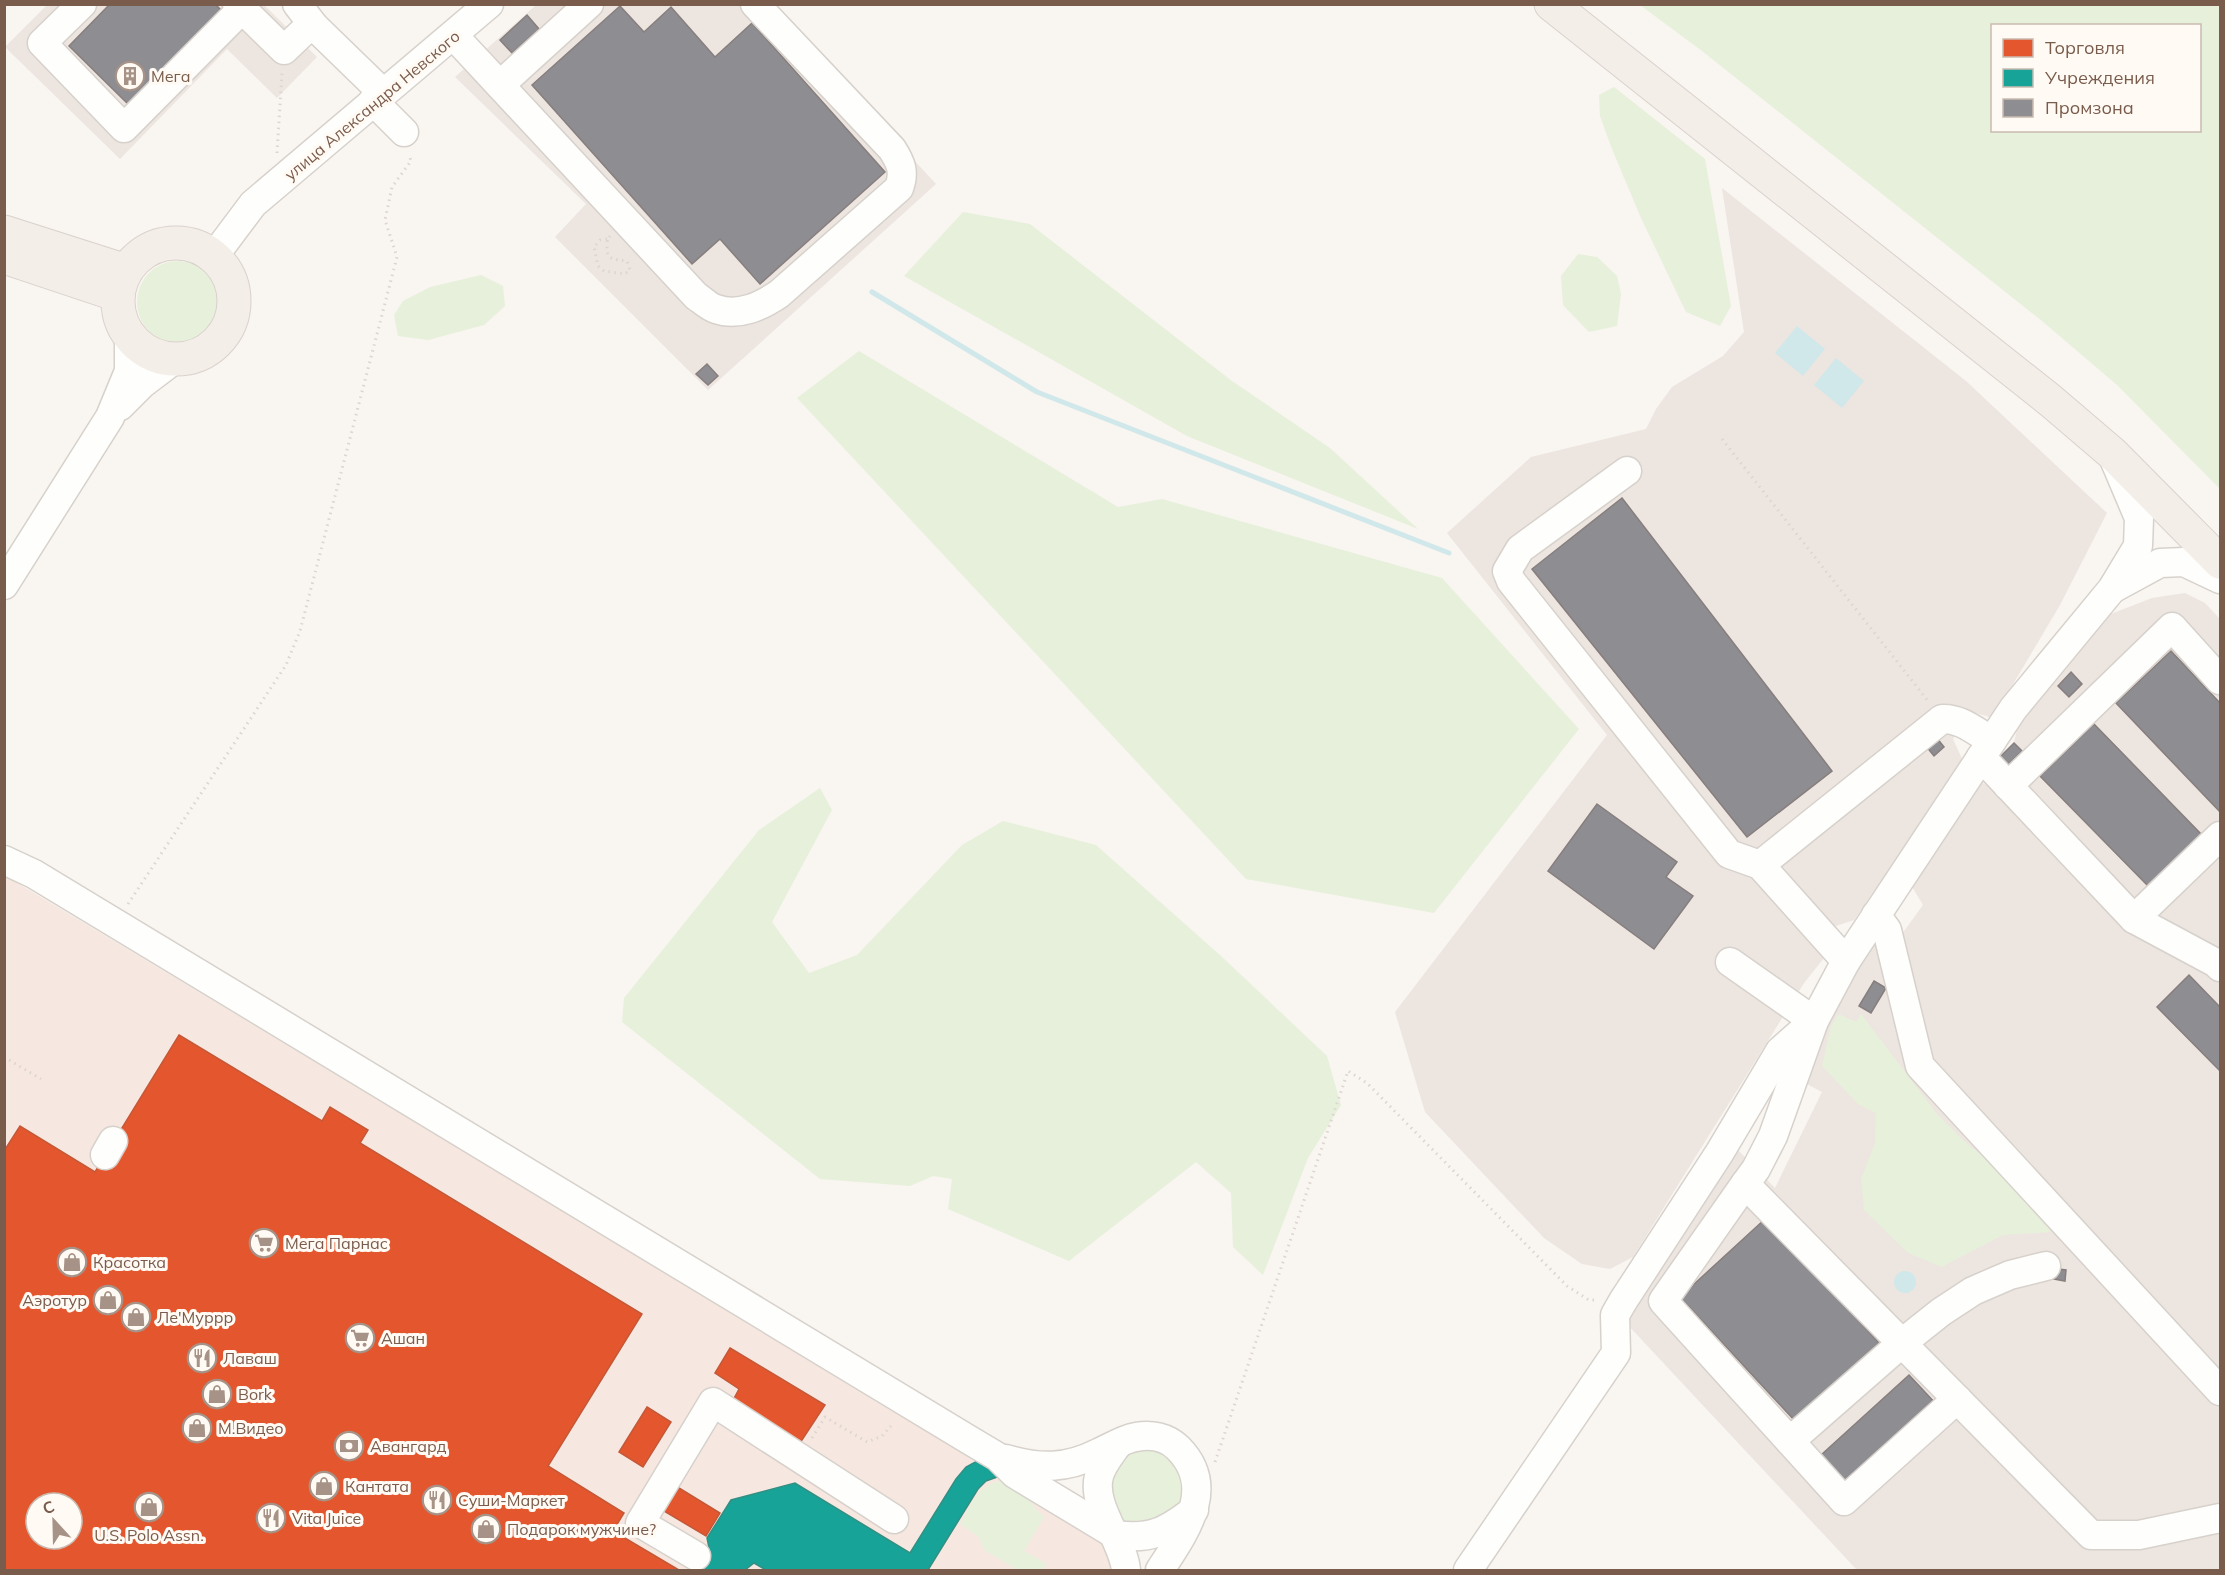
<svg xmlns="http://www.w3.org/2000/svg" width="2225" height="1575" viewBox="0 0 2225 1575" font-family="Mulish,sans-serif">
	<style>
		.commercial { fill: #f6e8e1; fill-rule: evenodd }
		.industrial { fill: #ede5e0 }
		.green { fill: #e7f0db; fill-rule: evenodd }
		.water { fill: #d0e8ea }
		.shops { fill: #e4572e; stroke: #c45837; stroke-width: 1.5; fill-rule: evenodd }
		.public { fill: #17a398; stroke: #358e82; stroke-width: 1.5 }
		.industry { fill: #8d8d92; stroke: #877e7d; stroke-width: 1.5 }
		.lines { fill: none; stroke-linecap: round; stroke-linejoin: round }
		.stream { stroke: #d0e8ea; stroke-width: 5 }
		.minor-casing { stroke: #d7d1cb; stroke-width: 31 }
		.major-casing { stroke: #dad1cc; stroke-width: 35 }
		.path { stroke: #dcd5d0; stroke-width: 3; stroke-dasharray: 1.5 4.5; stroke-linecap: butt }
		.minor { stroke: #fefefd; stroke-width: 28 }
		.major { stroke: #f3eee8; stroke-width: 33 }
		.labels { text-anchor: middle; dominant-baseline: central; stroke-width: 6; stroke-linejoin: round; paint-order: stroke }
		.poi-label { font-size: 16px; fill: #7a5c4d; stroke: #fffaf3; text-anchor: start }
		.street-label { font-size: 16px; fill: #7a5c4d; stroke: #fffaf3 }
	</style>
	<rect width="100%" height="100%" fill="#f9f5f0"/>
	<!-- commercial -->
	<path class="commercial" d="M4,875L520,1185L888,1409L1034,1490L1104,1543L1117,1570H5ZM36,1503H72V1539H36Z"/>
	<!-- industrial -->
	<g class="industrial">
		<path d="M263,4L317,57L277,98L227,49L120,159L5,47L47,5Z"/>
		<path d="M536,5H771L936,184L708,390L555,237L586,204L455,77Z"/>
		<path d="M1722,188L1966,381L2107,513L2060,605L1993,718L1969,711L1953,739L1963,761L1854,920L1836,926L1820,949L1824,958L1804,983L1633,1257L1610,1269L1582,1264L1544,1238L1425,1112L1395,1012L1607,735L1447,533L1531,457L1646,429L1656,409L1672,387L1723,356L1744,332Z"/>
		<path d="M2185,593L2205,603L2220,619V1570H1857L1626,1323L1738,1150L1775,1188L1822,1092L1803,1082L1828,1013L1872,945L1899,938L1923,905L1911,885L1981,782L1990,787L2008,766L2017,730L2066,658L2111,614L2152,598Z"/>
	</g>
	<!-- green -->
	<g class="green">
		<path d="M1640,5H2220V489L2117,385L2042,321L1702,51ZM1992,26H2200V130H1992Z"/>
		<path d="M1614,87L1705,159L1731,306L1720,326L1686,312L1641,218L1612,149L1600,116L1599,95Z"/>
		<path d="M963,212L1030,224L1232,381L1330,448L1418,529L1187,436L904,276Z"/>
		<path d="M1578,254L1597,257L1617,276L1621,294L1617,326L1589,332L1563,305L1561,276Z"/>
		<circle cx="178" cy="302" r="41"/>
		<path d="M481,275L503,286L505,306L484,325L428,340L398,336L394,315L403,301L430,287Z"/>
		<path d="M859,351L1118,507L1162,499L1442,578L1579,729L1434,913L1246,879L797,398Z"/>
		<path d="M820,788L832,810L772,922L809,973L857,955L962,845L1003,821L1096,845L1221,956L1327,1056L1341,1105L1308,1158L1263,1275L1233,1247L1231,1193L1196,1162L1069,1261L948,1209L952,1179L933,1176L910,1186L820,1179L622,1022L624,998L759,830Z"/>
		<path d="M1839,1014L1856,1022L1861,1014L1937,1114L1965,1142L2023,1188L2050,1218V1232L2003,1235L1942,1267L1908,1253L1864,1210L1861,1179L1875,1143L1876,1113L1859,1105L1822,1066L1831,1025Z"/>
		<path d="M1141,1447L1167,1453L1187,1487L1178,1513L1129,1526L1118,1519L1109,1508V1469L1117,1458Z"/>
		<path d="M1007,1480L1026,1494L1036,1509L1044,1517L1024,1551L1047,1564L1043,1570H1018L984,1550L979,1537L960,1524C973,1502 978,1482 1007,1480Z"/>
	</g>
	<!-- water -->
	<g class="water">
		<path d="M1797,326L1825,349L1803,376L1775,353Z"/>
		<path d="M1836,358L1864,381L1842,408L1814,385Z"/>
		<circle cx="1905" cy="1282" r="11"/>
	</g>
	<!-- shops -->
	<g class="shops">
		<path d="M179,1035L322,1121L330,1107L368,1130L360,1143L642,1314L548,1466L624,1513L613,1531L679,1570H4V1151L20,1126L95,1172ZM36,1503H72V1539H36Z"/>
		<path d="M730,1348L825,1405L798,1446L730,1406L739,1389L715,1373Z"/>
		<path d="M647,1407L671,1422L643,1467L619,1452Z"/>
		<path d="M679,1488L720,1513L706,1536L664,1511Z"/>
	</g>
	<!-- public -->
	<path class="public" d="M977,1461L1000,1476L986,1481L978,1489L928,1570H766L754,1563L745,1570H703L711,1558L707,1538L731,1500L795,1483L910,1553L956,1479L966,1467Z"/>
	<!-- industry -->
	<g class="industry">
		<path d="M110,4H215L223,12L130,106L69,46Z"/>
		<path d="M620,6L644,32L671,7L715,57L752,23L885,172L760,284L720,239L692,264L532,85Z"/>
		<path d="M527,15L539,29L512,53L500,40Z"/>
		<path d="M707,364L718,376L708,385L696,374Z"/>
		<path d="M1622,498L1832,771L1747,837L1532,569Z"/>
		<path d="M2171,651L2220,703V812L2116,703Z"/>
		<path d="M2071,672L2082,684L2069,697L2058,686Z"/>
		<path d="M2094,724L2202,835L2149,887L2040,776Z"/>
		<path d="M1936,737L1944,747L1934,756L1925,745Z"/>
		<path d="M2014,743L2022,751L2008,765L2000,757Z"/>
		<path d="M1597,804L1677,862L1666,877L1693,896L1654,949L1548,871Z"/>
		<path d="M2189,975L2220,1007V1071L2157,1007Z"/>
		<path d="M1874,981L1886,988L1871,1013L1859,1006Z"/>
		<path d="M1765,1219L1879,1343L1795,1421L1680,1297Z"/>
		<path d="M2050,1268L2066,1270L2065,1281L2048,1278Z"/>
		<path d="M1909,1375L1937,1405L1849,1486L1821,1455Z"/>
	</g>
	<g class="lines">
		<!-- stream -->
		<path class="stream" d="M872,292L1037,392L1449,553"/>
		<!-- minor casing -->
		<g class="minor-casing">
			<g id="minor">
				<path d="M82,4L42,43L124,128L242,9"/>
				<path d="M237,4L284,50L304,31L314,26"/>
				<path d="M297,4L314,26L383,93"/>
				<path d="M454,36L696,296C702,300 709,307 716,309C739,317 761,306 779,294L899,188C905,172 901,163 892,149L755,4"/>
				<path d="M500,85L589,4"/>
				<path d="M373,101L404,132"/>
				<path d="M214,256L253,204L489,4"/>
				<path d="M120,406L142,384L175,359"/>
				<path d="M2114,459L2139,518L2138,546L2112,589L2013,709L1846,961L1814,1021L1773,1136L1756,1169L1745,1184L2091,1535H2139L2220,1518"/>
				<path d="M1627,471L1520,549L1507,571L1511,581L1729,854L1760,865L1846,961"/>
				<path d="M4,585L110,417L129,371V335"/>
				<path d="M2114,588L2160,563L2184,562L2220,579"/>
				<path d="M1981,757L2134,919L2216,963L2220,967"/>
				<path d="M2008,786L2172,627L2220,680"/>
				<path d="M4,860L34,874L971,1441L998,1457L1015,1474L1116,1535C1151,1540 1167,1531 1194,1510"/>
				<path d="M1760,865L1942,719C1961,718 1976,732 1992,741"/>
				<path d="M1876,915L1887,930L1920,1066L2220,1391"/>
				<path d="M2134,919L2220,836"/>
				<path d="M105,1155L113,1141"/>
				<path d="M1745,1184L1663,1301L1844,1501L1957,1399"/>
				<path d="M1790,1441L1902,1343L1941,1312L1973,1291L2010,1275L2046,1266"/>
				<path d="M1118,1444C1111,1454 1102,1464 1099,1476C1091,1506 1123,1540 1126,1570"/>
				<path d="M1006,1459C1040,1469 1066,1469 1098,1453C1110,1448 1123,1439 1136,1437C1151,1434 1167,1437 1178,1448C1218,1488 1184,1533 1160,1570"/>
				<path d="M696,1556L640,1523L713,1402L894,1519"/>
				<path d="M1468,1570L1616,1353L1615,1315L1623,1301L1720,1152L1780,1051L1814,1021L1730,962"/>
			</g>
		</g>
		<!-- major casing -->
		<g class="major-casing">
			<g id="major">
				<path d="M1551,4L2051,401L2113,454L2220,562"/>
				<path d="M4,232L126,271"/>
				<circle cx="176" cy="301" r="58"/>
				<path d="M4,257L118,295"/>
			</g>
		</g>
		<!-- path -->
		<g class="path">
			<path d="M277,153L282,73"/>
			<path d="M607,239L600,240L594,247L598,266L604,271L625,274L630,270L627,261C614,259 606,261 607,245C608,236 605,244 610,236"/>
			<path d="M1722,439L1928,701"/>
			<path d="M128,904L286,665L300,631L397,257L385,220L392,187L411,161L409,154"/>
			<path d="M4,1057L41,1079"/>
			<path d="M812,1438L825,1417L867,1442L882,1436L891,1426"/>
			<path d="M1215,1462L1348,1071L1367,1083L1567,1286L1589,1300H1598"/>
		</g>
		<!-- minor -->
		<use href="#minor" class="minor"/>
		<!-- major -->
		<use href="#major" class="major"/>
	</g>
	<!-- icons -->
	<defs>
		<g id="building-ring" transform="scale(1.5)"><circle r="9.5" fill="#fffaf3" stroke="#a69286" stroke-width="1.5"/><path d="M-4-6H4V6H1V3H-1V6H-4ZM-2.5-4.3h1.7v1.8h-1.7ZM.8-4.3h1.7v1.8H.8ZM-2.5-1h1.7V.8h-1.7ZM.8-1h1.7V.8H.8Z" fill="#a69286"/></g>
		<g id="supermarket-ring" transform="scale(1.5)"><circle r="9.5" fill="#fffaf3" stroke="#a69286" stroke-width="1.5"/><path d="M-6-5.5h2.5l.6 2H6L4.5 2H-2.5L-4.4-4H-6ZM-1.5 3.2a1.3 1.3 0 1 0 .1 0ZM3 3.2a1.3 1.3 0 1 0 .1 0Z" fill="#a69286"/></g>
		<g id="shop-ring" transform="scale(1.5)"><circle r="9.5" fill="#fffaf3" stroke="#a69286" stroke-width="1.5"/><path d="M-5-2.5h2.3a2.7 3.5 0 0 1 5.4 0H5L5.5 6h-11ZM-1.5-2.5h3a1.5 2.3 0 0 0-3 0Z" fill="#a69286"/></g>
		<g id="restaurant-ring" transform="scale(1.5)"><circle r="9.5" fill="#fffaf3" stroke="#a69286" stroke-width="1.5"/><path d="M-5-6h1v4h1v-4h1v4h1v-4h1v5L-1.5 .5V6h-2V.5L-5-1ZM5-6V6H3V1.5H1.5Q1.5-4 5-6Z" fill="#a69286"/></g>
		<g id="bank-ring" transform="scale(1.5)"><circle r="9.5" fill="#fffaf3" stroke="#a69286" stroke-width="1.5"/><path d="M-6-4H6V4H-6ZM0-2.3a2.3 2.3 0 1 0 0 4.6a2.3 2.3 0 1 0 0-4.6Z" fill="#a69286"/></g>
	</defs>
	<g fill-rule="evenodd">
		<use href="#building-ring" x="130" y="76"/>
		<use href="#supermarket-ring" x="264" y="1243"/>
		<use href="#shop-ring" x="72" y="1262"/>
		<use href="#shop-ring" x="108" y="1300"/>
		<use href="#shop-ring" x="136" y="1317"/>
		<use href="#supermarket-ring" x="360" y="1338"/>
		<use href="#restaurant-ring" x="202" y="1358"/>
		<use href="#shop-ring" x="217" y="1394"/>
		<use href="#shop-ring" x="197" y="1428"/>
		<use href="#bank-ring" x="349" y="1446"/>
		<use href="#shop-ring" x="324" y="1486"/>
		<use href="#restaurant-ring" x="437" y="1500"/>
		<use href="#shop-ring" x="149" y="1507"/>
		<use href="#restaurant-ring" x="271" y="1518"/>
		<use href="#shop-ring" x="486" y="1529"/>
	</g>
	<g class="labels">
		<!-- poi labels -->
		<g class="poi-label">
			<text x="151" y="76">Мега</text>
			<text x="285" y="1243">Мега Парнас</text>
			<text x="93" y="1262">Красотка</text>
			<text x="87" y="1300" text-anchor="end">Аэротур</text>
			<text x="157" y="1317">Ле'Муррр</text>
			<text x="381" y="1338">Ашан</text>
			<text x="223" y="1358">Лаваш</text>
			<text x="238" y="1394">Bork</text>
			<text x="218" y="1428">М.Видео</text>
			<text x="370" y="1446">Авангард</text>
			<text x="345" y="1486">Кантата</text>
			<text x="458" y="1500">Суши-Маркет</text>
			<text x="292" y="1518">Vita Juice</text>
			<text x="507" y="1529">Подарок мужчине?</text>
			<text x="149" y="1535" text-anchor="middle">U.S. Polo Assn.</text>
		</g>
		<!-- street labels -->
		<g class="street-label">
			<text transform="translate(372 105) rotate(-40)">улица Александра Невского</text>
		</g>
	</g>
	<!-- border -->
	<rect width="2225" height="1575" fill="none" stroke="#7a5c4d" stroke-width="12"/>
	<!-- legend -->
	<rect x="1991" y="24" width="210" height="108" fill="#fffaf3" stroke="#cabbb1" stroke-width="1.5"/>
	<rect x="2003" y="39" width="30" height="18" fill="#e4572e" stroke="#cabbb1" stroke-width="1.5"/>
	<text x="2045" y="54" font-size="18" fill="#7a5c4d">Торговля</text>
	<rect x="2003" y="69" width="30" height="18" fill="#17a398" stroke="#cabbb1" stroke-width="1.5"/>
	<text x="2045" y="84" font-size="18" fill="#7a5c4d">Учреждения</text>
	<rect x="2003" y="99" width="30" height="18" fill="#8d8d92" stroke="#cabbb1" stroke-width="1.5"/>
	<text x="2045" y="114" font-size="18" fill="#7a5c4d">Промзона</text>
	<!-- north arrow -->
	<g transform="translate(54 1521) rotate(338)"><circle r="28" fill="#fffaf3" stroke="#cabbb1" stroke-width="1.5"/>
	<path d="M0-4.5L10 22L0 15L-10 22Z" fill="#a69286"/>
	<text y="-9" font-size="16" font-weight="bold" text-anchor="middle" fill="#7a5c4d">С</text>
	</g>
</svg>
